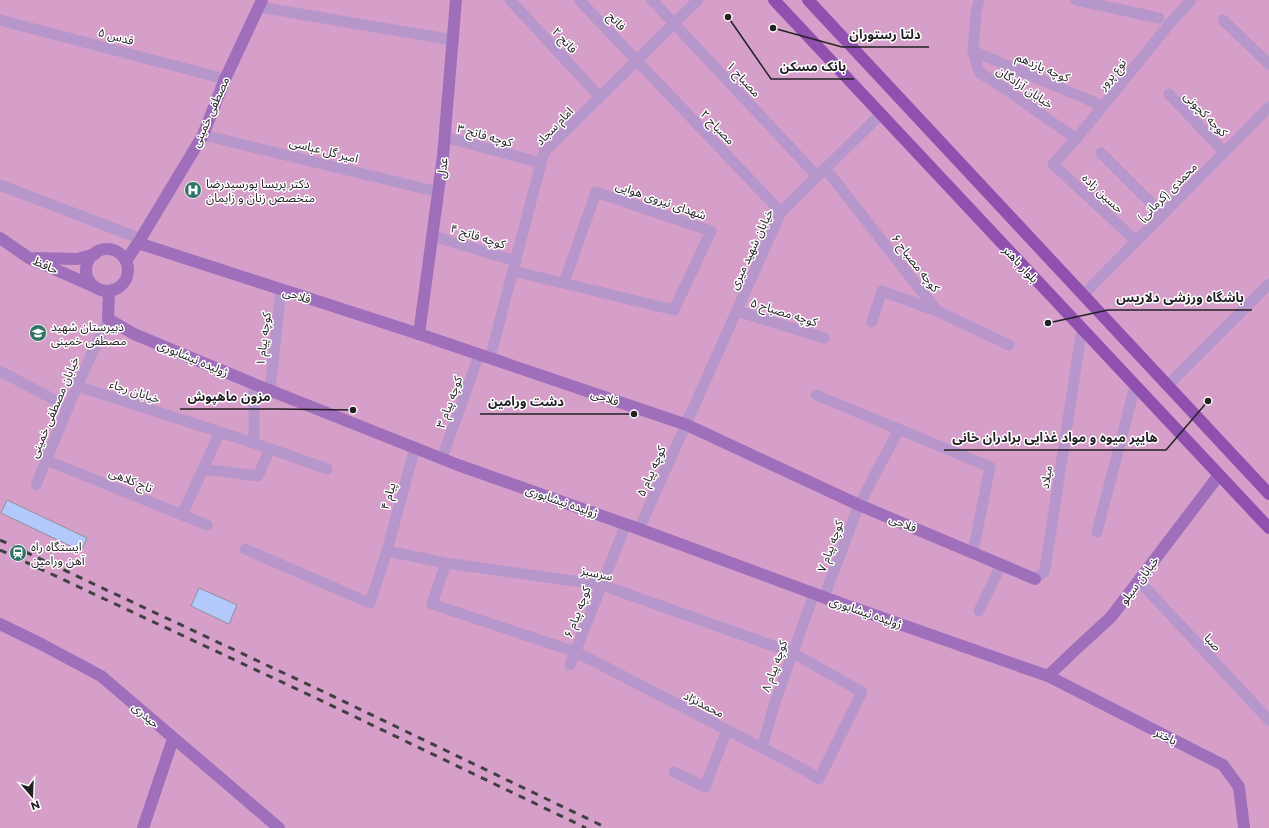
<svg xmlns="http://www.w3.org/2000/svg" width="1269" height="828" viewBox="0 0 1269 828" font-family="Montserrat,'Noto Sans Arabic',sans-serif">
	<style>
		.green { fill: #d69fc9 }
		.building { fill: #b4c9fb; stroke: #8f9196 }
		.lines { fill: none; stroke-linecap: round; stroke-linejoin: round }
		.street { stroke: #b797cb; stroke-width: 11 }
		.secondary { stroke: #a06fbc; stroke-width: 12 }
		.primary { stroke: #8f50b0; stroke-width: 12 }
		.rail { stroke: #404042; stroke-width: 3; stroke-dasharray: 7 7; stroke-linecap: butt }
		.labels { text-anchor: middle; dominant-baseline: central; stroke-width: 3; stroke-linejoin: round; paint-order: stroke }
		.street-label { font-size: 12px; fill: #222224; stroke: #fff }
		.poi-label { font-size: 12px; fill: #222224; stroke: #fff; text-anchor: start }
		.leader { fill: none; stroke: #222224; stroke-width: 1.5 }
		.callout-dot { fill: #222224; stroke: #fff; stroke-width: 1.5 }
		.callout-label { font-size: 13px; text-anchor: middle; font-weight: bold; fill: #222224; stroke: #fff; stroke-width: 3; stroke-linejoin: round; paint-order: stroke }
	</style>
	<rect width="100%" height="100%" fill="#e4e4e9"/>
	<!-- green -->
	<rect class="green" x="0" y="0" width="1269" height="828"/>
	<!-- building -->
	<g class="building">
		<path d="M7,500L87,538L81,551L1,513Z"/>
		<path d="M199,588L237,605L229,624L191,606Z"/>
	</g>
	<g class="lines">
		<!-- street -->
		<g class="street">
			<path d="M510,0L600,97"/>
			<path d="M579,0L781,212"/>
			<path d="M652,0L817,176"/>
			<path d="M979,0L976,13L973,51L979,72L1007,90L1076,139"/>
			<path d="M1076,0L1159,18"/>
			<path d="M259,7L453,40"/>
			<path d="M0,20L225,79"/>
			<path d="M1223,20L1269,64"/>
			<path d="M973,51L1103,106"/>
			<path d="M1169,94L1224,152"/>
			<path d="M203,135L438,192"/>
			<path d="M445,137L541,163"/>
			<path d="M1101,153L1162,214"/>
			<path d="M825,168L937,311L1009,345"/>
			<path d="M0,185L141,239"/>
			<path d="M432,236L516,261"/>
			<path d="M1136,241L1053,164L1076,139L1172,21L1191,0"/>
			<path d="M513,271L674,310L711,231L596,192L564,283"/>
			<path d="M1083,295L1269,107"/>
			<path d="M737,311L824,338"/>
			<path d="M872,322L882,291L937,311"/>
			<path d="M490,358L544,152L698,0"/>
			<path d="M0,371L68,407"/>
			<path d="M254,384V443"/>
			<path d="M1168,385L1269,284"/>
			<path d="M77,386L254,443L327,469"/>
			<path d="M270,390L281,290"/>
			<path d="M816,395L990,467L973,552"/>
			<path d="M442,458L479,355"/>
			<path d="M46,460L207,525"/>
			<path d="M203,469L258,476L270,449"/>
			<path d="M36,485L77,386L108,319"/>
			<path d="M182,515L220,432"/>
			<path d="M639,529L781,212L881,114"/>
			<path d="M1097,532L1135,386"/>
			<path d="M245,549L370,603L387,551L415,447"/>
			<path d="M387,551L446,563L602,585L793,653L862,692L819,779L803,769L576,652L432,604L446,563"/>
			<path d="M1035,579L1044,572L1046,563L1082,328"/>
			<path d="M1139,581L1269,720"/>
			<path d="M824,597L859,505L899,429"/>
			<path d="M979,611L1001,565"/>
			<path d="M570,665L626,524"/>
			<path d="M762,748L775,702L814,594"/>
			<path d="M674,772L705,787L727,730"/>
		</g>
		<!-- secondary -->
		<g class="secondary">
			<path d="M0,238L29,258L95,287"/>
			<path d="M138,243L419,334L687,425L859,505L1035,579"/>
			<circle cx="107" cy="270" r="21"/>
			<path d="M35,258L77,259L95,254"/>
			<path d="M126,261L138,243L203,135L225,79L262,0"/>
			<path d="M109,291L108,319L134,334L254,384L458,465L639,529L834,601L1048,676L1223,765L1239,787L1244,828"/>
			<path d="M419,334L443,156L456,0"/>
			<path d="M0,624L41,644L101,676L279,828"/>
			<path d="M1048,676L1073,652L1111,617L1219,475"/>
			<path d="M143,828L173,739"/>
		</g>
		<!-- primary -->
		<g class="primary">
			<path d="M774,0L1269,528"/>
			<path d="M808,0L1269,494"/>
		</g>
		<!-- rail -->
		<g class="rail">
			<path d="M0,540L322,691L607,828"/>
			<path d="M0,550L318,699L586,828"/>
		</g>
	</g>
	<!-- icons -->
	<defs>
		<g id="hospital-disc" transform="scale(0.9)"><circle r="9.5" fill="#317567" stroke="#fff"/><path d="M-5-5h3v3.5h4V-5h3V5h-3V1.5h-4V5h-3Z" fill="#fff"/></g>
		<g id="school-disc" transform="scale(0.9)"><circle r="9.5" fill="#317567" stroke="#fff"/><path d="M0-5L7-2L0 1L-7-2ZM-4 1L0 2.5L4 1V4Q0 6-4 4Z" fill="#fff"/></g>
		<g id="station-disc" transform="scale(0.9)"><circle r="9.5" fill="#317567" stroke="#fff"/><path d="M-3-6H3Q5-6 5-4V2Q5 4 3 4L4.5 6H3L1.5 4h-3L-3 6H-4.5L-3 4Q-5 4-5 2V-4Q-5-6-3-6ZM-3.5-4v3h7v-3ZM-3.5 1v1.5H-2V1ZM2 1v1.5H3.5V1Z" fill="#fff"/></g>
	</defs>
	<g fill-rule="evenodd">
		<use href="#hospital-disc" x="193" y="190"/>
		<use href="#school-disc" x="38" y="333"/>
		<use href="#station-disc" x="18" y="553"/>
	</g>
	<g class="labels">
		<!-- street labels -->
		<g class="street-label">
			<text transform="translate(617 21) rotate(47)">فاتح</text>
			<text transform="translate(116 36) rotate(15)">قدس ۵</text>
			<text transform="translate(565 40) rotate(47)">فاتح ۲</text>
			<text transform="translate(1043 67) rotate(23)">کوچه یازدهم</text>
			<text transform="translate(1112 74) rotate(-51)">نوع پرور</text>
			<text transform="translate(744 79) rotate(47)">مصباح ۱</text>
			<text transform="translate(1025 87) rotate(34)">خیابان آزادگان</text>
			<text transform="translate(210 112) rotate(-66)">مصطفی خمینی</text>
			<text transform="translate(1206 114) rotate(46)">کوچه کچونی</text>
			<text transform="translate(554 126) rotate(-46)">امام سجاد</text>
			<text transform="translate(718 127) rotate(46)">مصباح ۲</text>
			<text transform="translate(485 135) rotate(15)">کوچه فاتح ۳</text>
			<text transform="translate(324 150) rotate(14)">امیر گل عباسی</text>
			<text transform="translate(442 168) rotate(-82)">عدل</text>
			<text transform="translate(1167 192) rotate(-45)">محمدی (کرمانی)</text>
			<text transform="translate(1103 193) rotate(43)">حسین زاده</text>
			<text transform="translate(661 200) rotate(19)">شهدای نیروی هوایی</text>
			<text transform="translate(478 236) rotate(17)">کوچه فاتح ۴</text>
			<text transform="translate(751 249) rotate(-65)">خیابان شهید میری</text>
			<text transform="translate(916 263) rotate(52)">کوچه مصباح ۶</text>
			<text transform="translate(1021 264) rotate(47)">بلوار باهنر</text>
			<text transform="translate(46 265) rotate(24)">حافظ</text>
			<text transform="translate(297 295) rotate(18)">فلاحی</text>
			<text transform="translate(784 312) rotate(17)">کوچه مصباح ۵</text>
			<text transform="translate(263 339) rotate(-83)">کوچه پیام ۱</text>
			<text transform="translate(193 358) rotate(23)">ژولیده نیشابوری</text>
			<text transform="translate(135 391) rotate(18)">خیابان رجاء</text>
			<text transform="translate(605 397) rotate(19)">فلاحی</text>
			<text transform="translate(449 402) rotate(-70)">کوچه پیام ۳</text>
			<text transform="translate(54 407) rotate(-67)">خیابان مصطفی خمینی</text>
			<text transform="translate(651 471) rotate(-66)">کوچه پیام ۵</text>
			<text transform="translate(1046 477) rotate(-81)">میلاد</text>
			<text transform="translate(131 480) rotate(22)">تاج کلاهی</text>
			<text transform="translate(388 496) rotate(-75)">پیام ۴</text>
			<text transform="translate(562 501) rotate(19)">ژولیده نیشابوری</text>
			<text transform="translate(903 523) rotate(23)">فلاحی</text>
			<text transform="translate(830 546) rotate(-70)">کوچه پیام ۷</text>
			<text transform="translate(597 573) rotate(12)">سرسبز</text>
			<text transform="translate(1139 580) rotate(-53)">خیابان سیلو</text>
			<text transform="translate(577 612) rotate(-69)">کوچه پیام ۶</text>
			<text transform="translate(866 612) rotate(19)">ژولیده نیشابوری</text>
			<text transform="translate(1213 642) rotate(47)">صبا</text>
			<text transform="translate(774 666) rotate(-70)">کوچه پیام ۸</text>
			<text transform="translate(704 704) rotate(27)">محمدنژاد</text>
			<text transform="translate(146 715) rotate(41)">حیدری</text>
			<text transform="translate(1166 736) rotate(27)">باختر</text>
		</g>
		<!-- poi labels -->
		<g class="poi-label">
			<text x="206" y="183">دکتر پریسا پورسیدرضا<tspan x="206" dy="14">متخصص زنان و زایمان</tspan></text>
			<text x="51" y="326">دبیرستان شهید<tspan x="51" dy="14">مصطفی خمینی</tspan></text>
			<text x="31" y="546">ایستگاه راه<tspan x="31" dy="14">آهن ورامین</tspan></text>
		</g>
	</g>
	<!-- callouts -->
	<path class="leader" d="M773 28L842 47H929M728 17L771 79H854M1048 323L1108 310H1252M353 410L279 409H180M634 414L572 414H480M1208 401L1166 450H944"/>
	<g class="callout-dot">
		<circle cx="773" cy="28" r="4"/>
		<circle cx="728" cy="17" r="4"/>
		<circle cx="1048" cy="323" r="4"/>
		<circle cx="353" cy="410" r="4"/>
		<circle cx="634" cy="414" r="4"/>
		<circle cx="1208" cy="401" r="4"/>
	</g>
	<g class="callout-label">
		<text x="885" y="39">دلتا رستوران</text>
		<text x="813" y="71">بانک مسکن</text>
		<text x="1180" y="302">باشگاه ورزشی دلاریس</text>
		<text x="229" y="401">مزون ماهپوش</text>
		<text x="526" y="406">دشت ورامین</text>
		<text x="1055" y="442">هایپر میوه و‌ مواد غذایی برادران خانی</text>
	</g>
	<!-- north arrow -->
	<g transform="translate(32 796) rotate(161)" stroke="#ffffff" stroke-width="3" paint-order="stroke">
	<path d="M0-3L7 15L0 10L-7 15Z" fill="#222224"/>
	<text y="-6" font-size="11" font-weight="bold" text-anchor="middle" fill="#222224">N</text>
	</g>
</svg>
